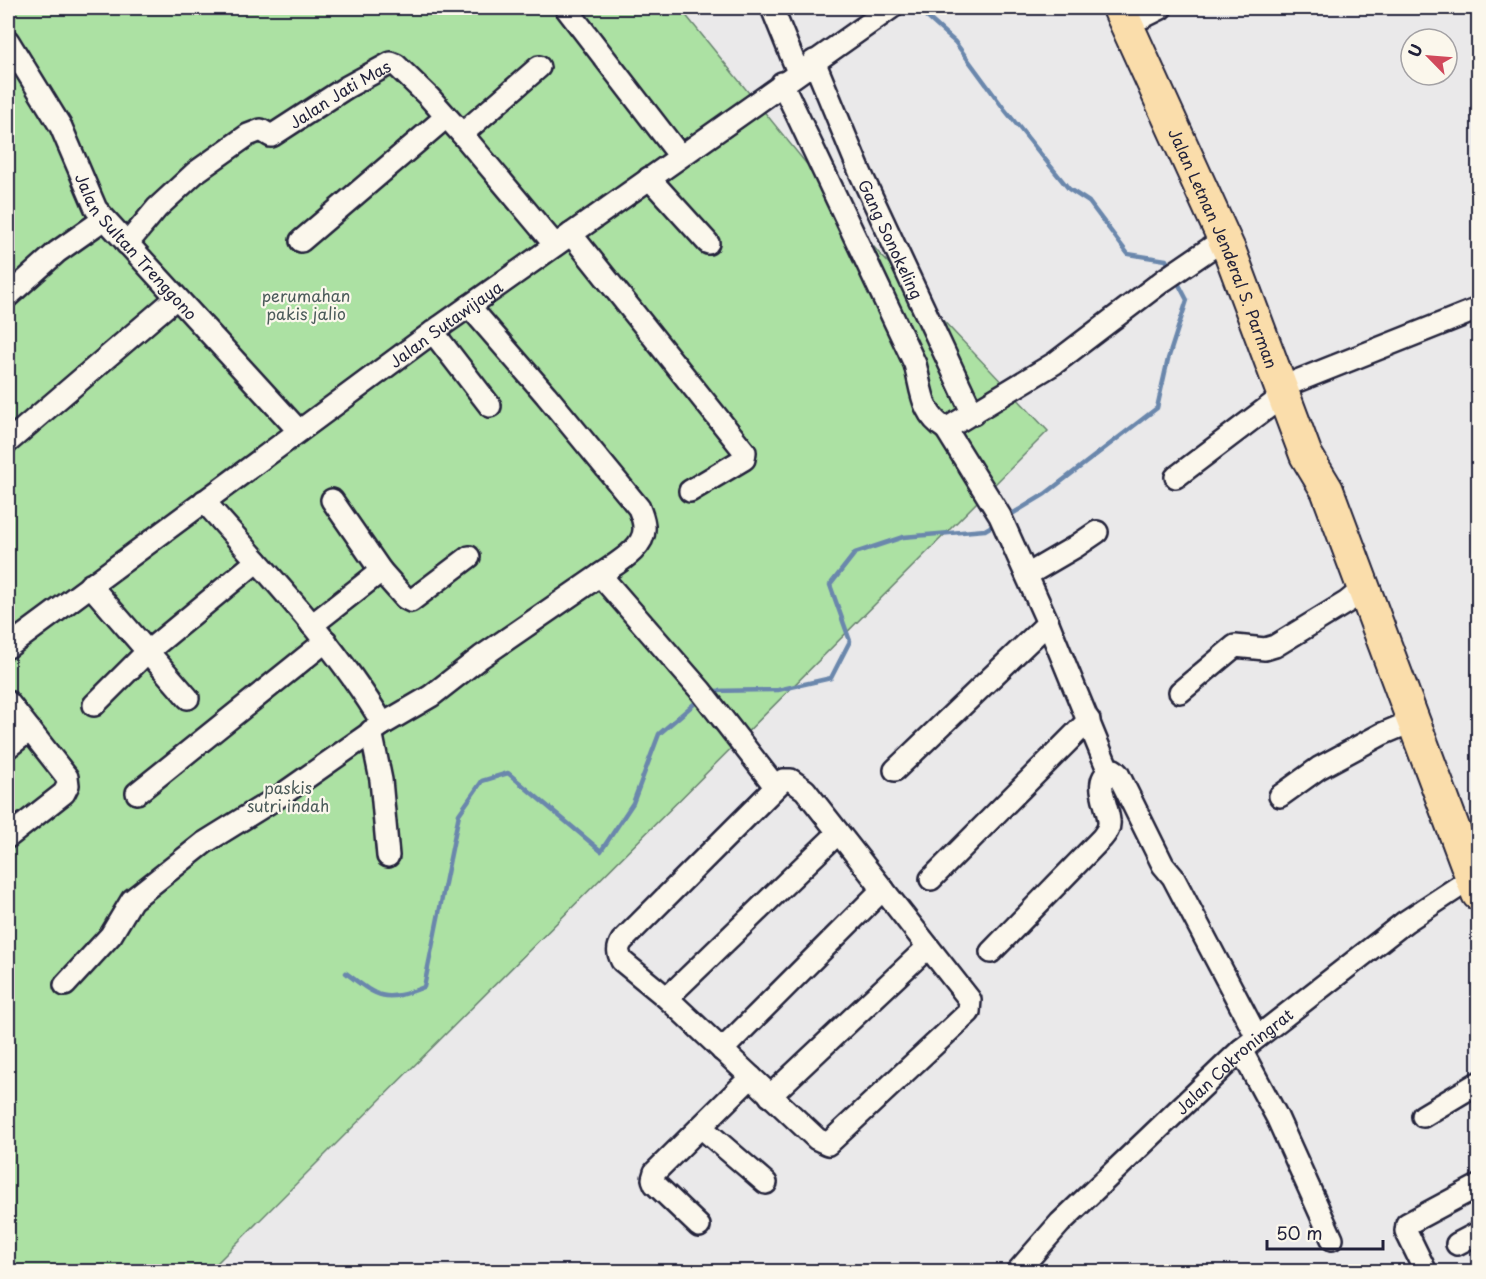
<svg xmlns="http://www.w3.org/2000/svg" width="1486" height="1279" viewBox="0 0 1486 1279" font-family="'Playpen Sans',sans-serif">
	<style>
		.green { fill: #ace1a3; stroke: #67826f; stroke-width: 1.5 }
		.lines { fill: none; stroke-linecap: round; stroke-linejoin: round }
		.stream { stroke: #6b87ac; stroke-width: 4.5 }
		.minor-casing { stroke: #22223b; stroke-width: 26 }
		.highway-casing { stroke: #22223b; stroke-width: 36 }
		.minor { stroke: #fbf7ec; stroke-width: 21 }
		.highway { stroke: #faddab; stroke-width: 32 }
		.labels { text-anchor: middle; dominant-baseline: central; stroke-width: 4.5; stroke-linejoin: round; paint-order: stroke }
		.street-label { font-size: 16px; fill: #22223b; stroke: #fbf7ec }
		.park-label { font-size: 16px; fill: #4b5b5a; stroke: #fbf7ec }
	</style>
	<rect width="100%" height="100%" fill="#eae9ea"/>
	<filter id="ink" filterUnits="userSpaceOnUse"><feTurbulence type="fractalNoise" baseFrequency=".0167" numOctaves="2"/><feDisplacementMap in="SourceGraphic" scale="12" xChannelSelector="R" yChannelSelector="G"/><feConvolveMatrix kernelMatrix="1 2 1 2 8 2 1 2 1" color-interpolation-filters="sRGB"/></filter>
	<g filter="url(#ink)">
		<!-- green -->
		<path class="green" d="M8,8H680L878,252L1048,431L209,1271H8Z"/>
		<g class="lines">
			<!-- stream -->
			<g class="stream">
				<path d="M917,8L955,42L1005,110L1069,189L1089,202L1128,254L1166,260L1171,269"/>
				<path d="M1007,517L1045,494L1157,408L1168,359L1187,300L1176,279"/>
				<path d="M710,691L778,690L831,678L850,641L830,585L855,553L903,537L985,530L997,523"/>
				<path d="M346,973C379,998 384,1003 424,987L459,814L482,781L508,773L601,851L633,803L659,734L701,698"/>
			</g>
			<!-- minor casing -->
			<g class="minor-casing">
				<g id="minor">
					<path d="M566,8L680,156"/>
					<path d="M772,8L798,72"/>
					<path d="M1143,17L1161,8"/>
					<path id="s1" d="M8,41L61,127L96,209L299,431"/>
					<path id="s2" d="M814,61L860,172L973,414"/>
					<path d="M782,83L915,364C922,390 921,414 946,429L1055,363L1164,280L1224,239"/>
					<path d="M462,134L539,67"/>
					<path d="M649,178L708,243"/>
					<path d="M571,234L745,452L744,459L690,491"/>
					<path d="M301,241L446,117"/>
					<path id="s3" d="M127,244L157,208L196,172L248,135L261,130L271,136L273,135L347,87L391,63L396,65L429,97L462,134L555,245"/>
					<path d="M8,296L57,252L104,219"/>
					<path d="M469,306L546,395L639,508C641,514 644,520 644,527C646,548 615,564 600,575L701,691L775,786"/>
					<path d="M433,332L490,406"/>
					<path d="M1297,381L1478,309"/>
					<path d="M946,429L1000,516L1048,623L1109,772"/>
					<path d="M8,442L176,298"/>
					<path d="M1176,477L1284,395"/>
					<path d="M332,500L381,571"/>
					<path d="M1027,575L1075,547L1097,532"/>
					<path d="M90,585L188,698"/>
					<path d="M312,625L381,571L405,598L411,601L469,557"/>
					<path id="s4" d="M8,647L441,326L891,8"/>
					<path d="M1180,692L1235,646L1265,649L1275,646L1347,602L1363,589"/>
					<path d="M8,702L67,777L68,785L64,793L8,837"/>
					<path d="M94,705L147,652L257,561"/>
					<path d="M383,724L431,696L481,657L600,575"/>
					<path d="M371,731L381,780L388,856"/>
					<path d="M8,747L30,730"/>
					<path d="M895,770L1048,623"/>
					<path d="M783,780H791L805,790L970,1000L969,1012L828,1144L817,1139L667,998L622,961C618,953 617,949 622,941Z"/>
					<path d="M137,793L326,641"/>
					<path d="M1280,796L1319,768L1382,734L1413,721"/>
					<path d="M931,879L1089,720"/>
					<path d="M991,952L1102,838C1106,833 1110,828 1109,821C1108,804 1090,778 1114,770L1118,774L1163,865L1173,877L1257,1037"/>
					<path d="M65,985L111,935L132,900L204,843L283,794L383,724C334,642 267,573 204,501"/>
					<path d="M667,998L838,833"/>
					<path d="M722,1050L883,889"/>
					<path d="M1241,1050L1277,1117L1332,1239"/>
					<path d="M770,1096L928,947"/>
					<path d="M1423,1116L1478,1083"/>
					<path d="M701,1127L766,1183"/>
					<path d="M699,1226L655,1184L653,1179L655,1172L751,1077"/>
					<path d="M1457,1244L1478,1233"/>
					<path id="s5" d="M1017,1272L1060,1223L1241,1050L1405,922L1478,874"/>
					<path d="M1426,1272L1406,1231L1407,1224L1478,1186"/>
				</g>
			</g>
			<!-- highway casing -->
			<g class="highway-casing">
				<g id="highway">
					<path id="s6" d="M1119,8L1230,252L1306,455L1327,490L1478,894"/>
				</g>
			</g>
			<!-- minor -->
			<use href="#minor" class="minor"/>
			<!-- highway -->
			<use href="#highway" class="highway"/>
		</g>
	</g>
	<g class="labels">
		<!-- street labels -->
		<g class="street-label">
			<text stroke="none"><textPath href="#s3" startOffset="270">Jalan Jati Mas</textPath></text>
			<text stroke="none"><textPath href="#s2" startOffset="194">Gang Sonokeling</textPath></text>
			<text stroke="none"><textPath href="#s1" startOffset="244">Jalan Sultan Trenggono</textPath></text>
			<text stroke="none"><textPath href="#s6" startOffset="262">Jalan Letnan Jenderal S. Parman</textPath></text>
			<text stroke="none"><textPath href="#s4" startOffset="544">Jalan Sutawijaya</textPath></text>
			<text stroke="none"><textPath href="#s5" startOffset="303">Jalan Cokroningrat</textPath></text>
		</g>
		<!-- park labels -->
		<g class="park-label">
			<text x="306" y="295">perumahan<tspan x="306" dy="18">pakis jalio</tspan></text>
			<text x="288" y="787">paskis<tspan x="288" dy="18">sutri indah</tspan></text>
		</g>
	</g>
	<!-- margin -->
	<rect width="1486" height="1279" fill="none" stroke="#fbf7ec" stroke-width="30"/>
	<rect x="15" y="15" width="1456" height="1249" fill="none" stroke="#22223b" stroke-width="2" filter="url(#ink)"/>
	<!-- north arrow -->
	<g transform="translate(1429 57) rotate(295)"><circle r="28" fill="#fbf7ec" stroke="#a4a2a5" stroke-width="1.5"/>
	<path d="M0-4.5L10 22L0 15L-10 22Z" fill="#d1495b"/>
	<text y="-9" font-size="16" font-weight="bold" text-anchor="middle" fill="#22223b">U</text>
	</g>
	<!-- scale -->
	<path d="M1267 1240v9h116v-9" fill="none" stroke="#22223b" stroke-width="3"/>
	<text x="1276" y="1240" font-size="18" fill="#22223b" stroke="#fbf7ec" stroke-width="4.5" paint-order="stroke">50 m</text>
</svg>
